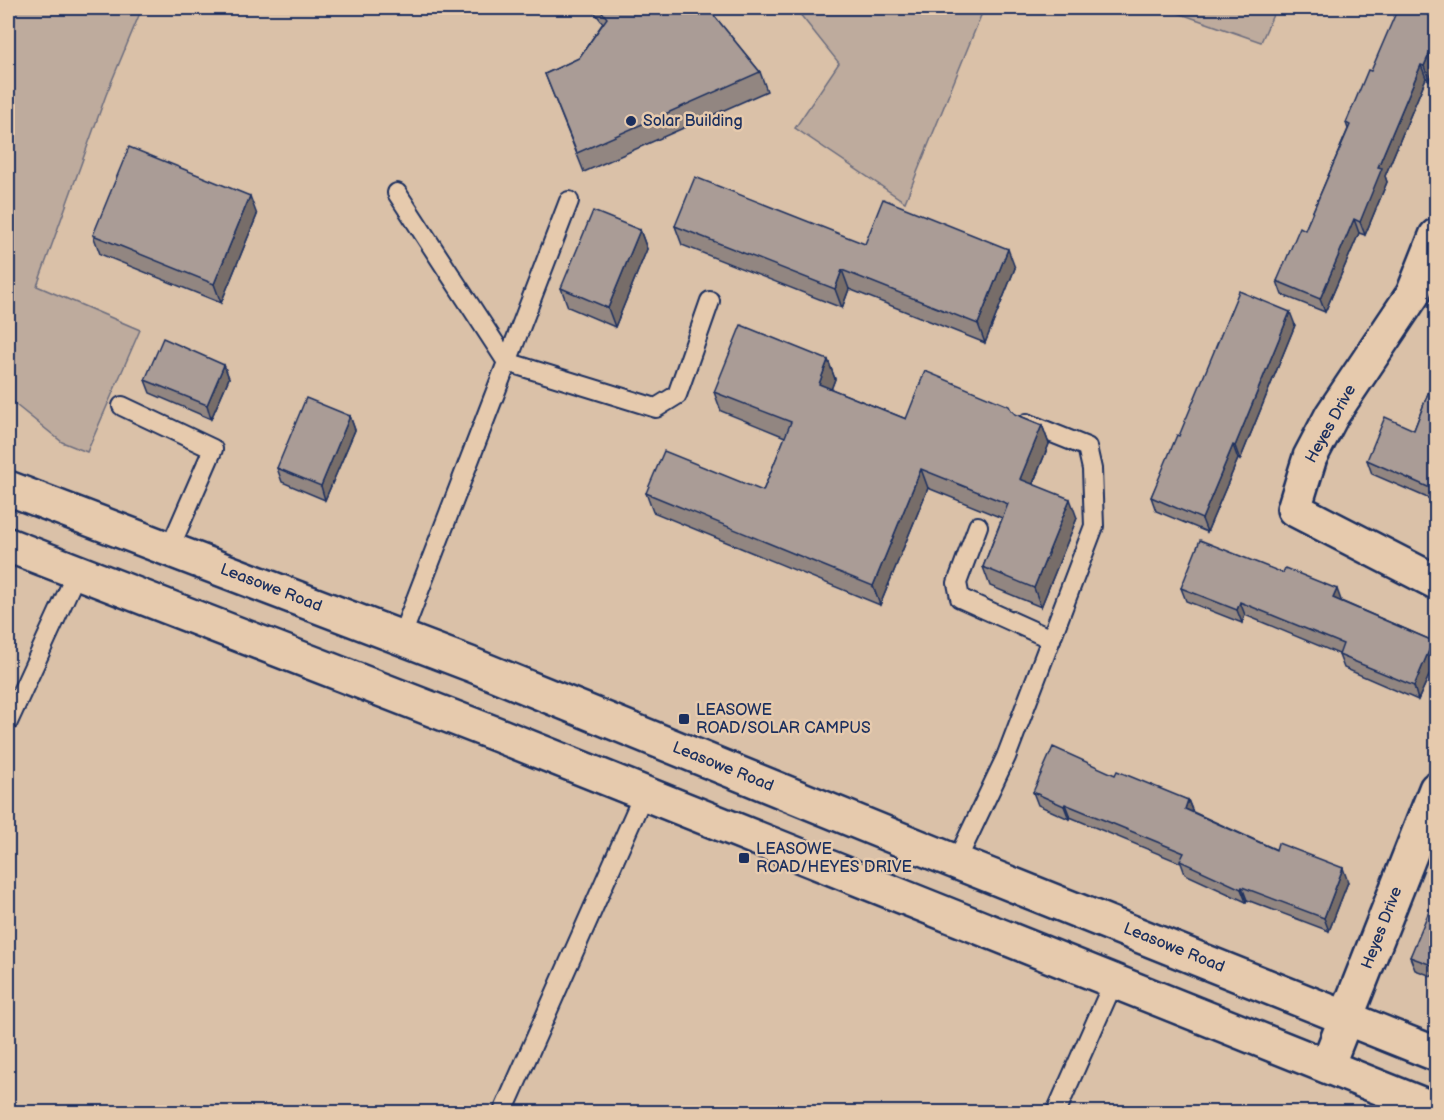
<svg xmlns="http://www.w3.org/2000/svg" width="1444" height="1120" viewBox="0 0 1444 1120" font-family="'Balsamiq Sans',sans-serif">
	<style>
		.green { fill: #beab9d; stroke: #6c6d7e; stroke-width: 1.5 }
		.lines { fill: none; stroke-linecap: round; stroke-linejoin: round }
		.service-casing { stroke: #1b2f5e; stroke-width: 22 }
		.minor-casing { stroke: #1b2f5e; stroke-width: 38 }
		.primary-casing { stroke: #1b2f5e; stroke-width: 38 }
		.service { stroke: #e6caad; stroke-width: 18 }
		.minor { stroke: #e6caad; stroke-width: 33 }
		.primary { stroke: #e6caad; stroke-width: 33 }
		.wall { fill: #928681; stroke: #1b2f5e; stroke-width: 1.5 }
		.shaded-wall { fill: #776d69; stroke: #1b2f5e; stroke-width: 1.5 }
		.building { fill: #aa9c96; stroke: #1b2f5e; stroke-width: 1.5 }
		.poi-dot { fill: #1b2f5e; stroke: #e6caad; stroke-width: 2 }
		.labels { text-anchor: middle; dominant-baseline: central; stroke-width: 5; stroke-linejoin: round; paint-order: stroke }
		.poi-label { font-size: 16px; fill: #1b2f5e; stroke: #e6caad; text-anchor: start }
		.street-label { font-size: 16px; fill: #1b2f5e; stroke: #e6caad }
	</style>
	<rect width="100%" height="100%" fill="#dac1a8"/>
	<filter id="ink" filterUnits="userSpaceOnUse"><feTurbulence type="fractalNoise" baseFrequency=".0167" numOctaves="2"/><feDisplacementMap in="SourceGraphic" scale="12" xChannelSelector="R" yChannelSelector="G"/><feConvolveMatrix kernelMatrix="1 2 1 2 8 2 1 2 1" color-interpolation-filters="sRGB"/></filter>
	<g filter="url(#ink)">
		<!-- green -->
		<g class="green">
			<path d="M8,8H142L106,95L37,286L140,330L87,452L62,442L16,405L8,394Z"/>
			<path d="M795,8H984L905,202L795,128L839,63Z"/>
			<path d="M1164,8H1276L1261,42Z"/>
		</g>
		<g class="lines">
			<!-- service casing -->
			<g class="service-casing">
				<g id="service">
					<path d="M397,193L507,362L656,408L677,395L710,301"/>
					<path d="M122,406L213,449L169,550"/>
					<path d="M1027,423L1087,447L1092,469L1094,526L1051,639"/>
					<path d="M401,638L569,201"/>
					<path d="M8,722L77,572"/>
					<path d="M956,862L1006,757L1051,639L960,598L957,583L978,526"/>
					<path d="M503,1112L644,793"/>
					<path d="M1056,1112L1114,981"/>
				</g>
			</g>
			<!-- minor casing -->
			<g class="minor-casing">
				<g id="minor">
					<path d="M1436,236L1413,294L1332,415L1310,457L1294,509L1436,582"/>
					<path d="M1327,1066L1436,789"/>
				</g>
			</g>
			<!-- primary casing -->
			<g class="primary-casing">
				<g id="primary">
					<path d="M8,488L470,664L956,862L1436,1054"/>
					<path d="M8,545L496,734L1436,1110"/>
				</g>
			</g>
			<!-- service -->
			<use href="#service" class="service"/>
			<!-- minor -->
			<use href="#minor" class="minor"/>
			<!-- primary -->
			<use href="#primary" class="primary"/>
		</g>
		<!-- wall -->
		<g class="wall">
			<path d="M591,8H708L760,72L767,91L584,172L545,74L579,58L603,23Z"/>
			<path d="M1437,8V61L1429,80L1426,78L1385,176L1387,182L1365,235L1359,233L1325,312L1282,295L1277,281L1305,230L1348,129L1346,123L1371,71Z"/>
			<path d="M257,215L221,303L100,254L93,235Z"/>
			<path d="M675,226L865,244L1015,268L985,343L849,289L842,308L682,245Z"/>
			<path d="M640,230L647,249L615,327L568,307L561,288Z"/>
			<path d="M1295,325L1240,460L1238,459L1207,532L1156,511L1151,497L1179,436Z"/>
			<path d="M828,360L835,379L831,389L906,419L1011,410L1015,414L1042,425L1049,444L1033,484L1077,518L1041,607L990,586L983,567L1002,518L928,488L880,605L653,512L646,493L763,491L785,437L721,411L714,392Z"/>
			<path d="M224,365L229,378L211,419L150,393L145,380Z"/>
			<path d="M1437,370V502L1372,474L1367,460L1414,430Z"/>
			<path d="M350,416L355,430L325,500L282,482L277,468Z"/>
			<path d="M1181,588L1341,601L1433,641L1437,650V658L1418,700L1344,668L1339,655V654L1245,615L1242,623L1186,601Z"/>
			<path d="M1115,775L1188,800L1193,812L1348,882L1329,931L1247,900L1246,902L1185,874L1181,863L1070,817L1069,819L1038,805L1033,792Z"/>
			<path d="M1437,906V978L1415,970L1410,957Z"/>
		</g>
		<!-- shaded-wall -->
		<g class="shaded-wall">
			<path d="M1437,36V61L1429,80L1424,66Z"/>
			<path d="M1421,65L1426,78L1385,176L1387,182L1365,235L1360,222L1378,167Z"/>
			<path d="M250,196L257,215L221,303L214,284Z"/>
			<path d="M1354,219L1359,233L1325,312L1320,299Z"/>
			<path d="M640,230L647,249L615,327L608,308Z"/>
			<path d="M1008,249L1015,268L985,343L978,324Z"/>
			<path d="M842,270L849,289L842,308L835,289Z"/>
			<path d="M1290,312L1295,325L1240,460L1235,446Z"/>
			<path d="M828,360L835,379L826,403L819,384Z"/>
			<path d="M224,365L229,378L211,419L207,405Z"/>
			<path d="M350,416L355,430L325,500L321,486Z"/>
			<path d="M1042,425L1049,444L1027,498L1020,479Z"/>
			<path d="M1233,445L1238,459L1207,532L1202,519Z"/>
			<path d="M921,469L928,488L880,605L873,586Z"/>
			<path d="M1070,499L1077,518L1041,607L1034,588Z"/>
			<path d="M1337,589L1342,603L1333,598Z"/>
			<path d="M1240,602L1245,615L1242,623L1237,610Z"/>
			<path d="M1433,641L1437,650V658L1418,700L1414,686Z"/>
			<path d="M1188,800L1193,813L1185,809Z"/>
			<path d="M1065,804L1070,817L1069,819L1064,806Z"/>
			<path d="M1343,868L1348,882L1329,931L1324,918Z"/>
			<path d="M1242,887L1247,900L1246,902L1241,889Z"/>
		</g>
		<!-- building -->
		<g class="building">
			<path d="M599,8H708L760,72L577,153L545,74L579,58L607,18Z"/>
			<path d="M1398,8H1437V36L1424,66L1421,65L1378,167L1382,168L1360,222L1354,219L1320,299L1277,281L1300,227L1305,230L1350,125L1346,123L1368,70L1371,71Z"/>
			<path d="M129,147L250,196L214,284L93,235Z"/>
			<path d="M695,177L865,244L883,199L1008,249L978,324L842,270L835,289L675,226Z"/>
			<path d="M593,211L640,230L608,308L561,288Z"/>
			<path d="M1239,291L1290,312L1235,446L1233,445L1202,519L1151,497L1177,435L1179,436Z"/>
			<path d="M741,325L828,360L819,384L906,419L925,371L1009,406L1011,410L1015,414L1042,425L1020,479L1070,499L1034,588L983,567L1008,504L921,469L873,586L646,493L664,451L763,491L791,422L714,392Z"/>
			<path d="M163,338L224,365L207,405L145,380Z"/>
			<path d="M1437,370V491L1367,460L1385,417L1414,430Z"/>
			<path d="M306,398L350,416L321,486L277,468Z"/>
			<path d="M1200,540L1283,573L1285,568L1337,589L1333,598L1433,641L1414,686L1339,655L1343,644L1240,602L1237,610L1181,588Z"/>
			<path d="M1053,747L1115,775L1117,771L1188,800L1185,809L1276,850L1278,843L1343,868L1324,918L1242,887L1241,889L1180,861L1184,853L1065,804L1064,806L1033,792Z"/>
			<path d="M1432,904L1437,906V967L1410,957Z"/>
		</g>
	</g>
	<!-- markers -->
	<g class="poi-dot">
		<circle cx="631" cy="121" r="6"/>
		<rect x="678" y="713" width="12" height="12" rx="3"/>
		<rect x="738" y="852" width="12" height="12" rx="3"/>
	</g>
	<g class="labels">
		<!-- poi labels -->
		<g class="poi-label">
			<text x="643" y="121">Solar Building</text>
			<text x="696" y="710">LEASOWE<tspan x="696" dy="18">ROAD/SOLAR CAMPUS</tspan></text>
			<text x="756" y="849">LEASOWE<tspan x="756" dy="18">ROAD/HEYES DRIVE</tspan></text>
		</g>
		<!-- street labels -->
		<g class="street-label">
			<text transform="translate(1331 424) rotate(-61)">Heyes Drive</text>
			<text transform="translate(271 588) rotate(21)">Leasowe Road</text>
			<text transform="translate(723 767) rotate(22)">Leasowe Road</text>
			<text transform="translate(1382 928) rotate(-69)">Heyes Drive</text>
			<text transform="translate(1174 948) rotate(22)">Leasowe Road</text>
		</g>
	</g>
	<!-- margin -->
	<rect width="1444" height="1120" fill="none" stroke="#e6caad" stroke-width="30"/>
	<rect x="15" y="15" width="1414" height="1090" fill="none" stroke="#1b2f5e" stroke-width="2" filter="url(#ink)"/>
</svg>
